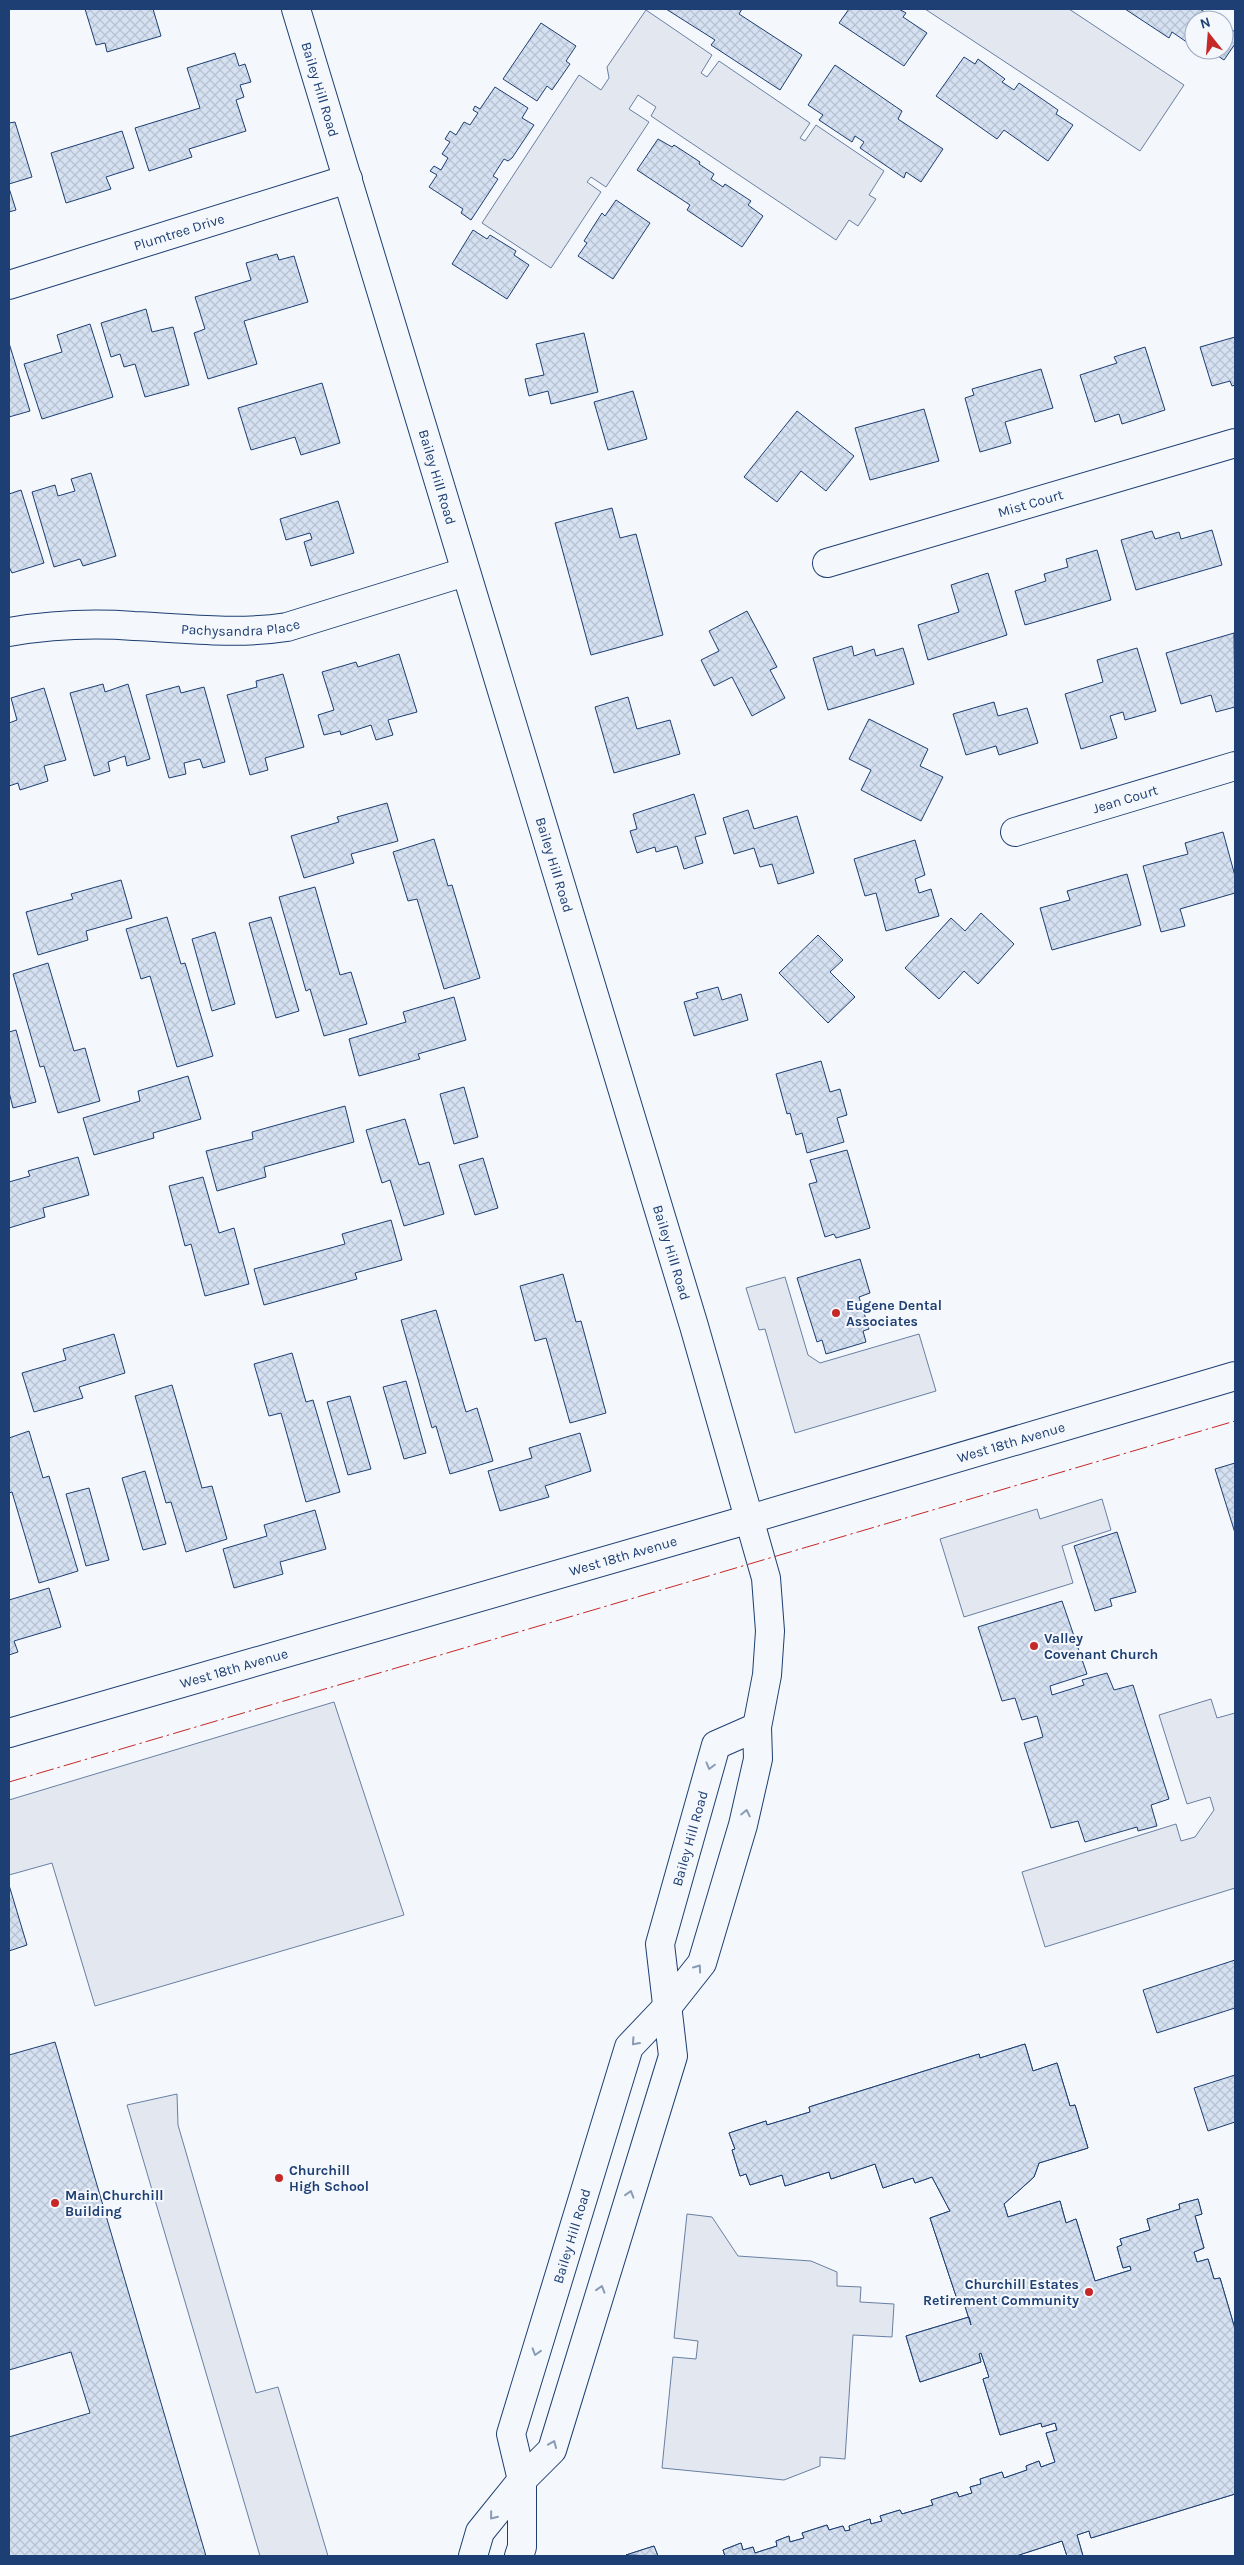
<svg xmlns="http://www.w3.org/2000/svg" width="1244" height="2565" viewBox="0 0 1244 2565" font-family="Karla,sans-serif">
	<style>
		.parking { fill: #e3e8f0; stroke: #687fa3 }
		.building { fill: url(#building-cross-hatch); stroke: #1d3f73; fill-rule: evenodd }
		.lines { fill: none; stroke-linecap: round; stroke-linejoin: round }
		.minor-casing { stroke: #1d3f73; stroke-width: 30 }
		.tertiary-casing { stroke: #1d3f73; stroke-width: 30 }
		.secondary-casing { stroke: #1d3f73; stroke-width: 30 }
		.minor { stroke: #f4f7fb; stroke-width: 28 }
		.tertiary { stroke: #f4f7fb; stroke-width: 28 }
		.secondary { stroke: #f4f7fb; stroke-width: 28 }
		.power { stroke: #c62828; stroke-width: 1; stroke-dasharray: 18 4 2.5 4; stroke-linecap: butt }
		.oneway { stroke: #889bb7 }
		.poi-dot { fill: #c62828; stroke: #f4f7fb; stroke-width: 2 }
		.labels { text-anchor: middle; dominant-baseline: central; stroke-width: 4; stroke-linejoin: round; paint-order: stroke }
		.street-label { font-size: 14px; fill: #1d3f73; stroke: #f4f7fb }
		.poi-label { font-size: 14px; font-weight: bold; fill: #1d3f73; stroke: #f4f7fb; text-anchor: start }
	</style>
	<defs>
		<pattern id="building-cross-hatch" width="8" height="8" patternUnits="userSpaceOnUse" patternTransform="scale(1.25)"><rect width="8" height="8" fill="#d5e0f0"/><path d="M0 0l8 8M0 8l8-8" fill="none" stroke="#b6c1d1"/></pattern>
	</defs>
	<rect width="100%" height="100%" fill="#f4f7fb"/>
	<!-- parking -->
	<g class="parking">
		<path d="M925,9H1069L1184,85L1140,151Z"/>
		<path d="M646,10L712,55L701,73L707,77L719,61L810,123L800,138L805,141L816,125L884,171L869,195L876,199L858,226L849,220L836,240L651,116L656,107L638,95L629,109L649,122L606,187L591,177L587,182L601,192L551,268L482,223L579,75L601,90L609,78L607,67Z"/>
		<path d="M785,1277L808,1355L820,1363L919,1334L936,1391L795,1433L765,1329L759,1330L746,1288Z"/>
		<path d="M1102,1499L1111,1530L1062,1546L1073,1583L964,1617L940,1539L1037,1509L1040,1519Z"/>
		<path d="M1211,1699L1217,1718L1235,1713V1888L1045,1947L1022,1872L1176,1824L1181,1841L1195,1837L1214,1810L1210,1797L1187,1804L1159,1715Z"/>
		<path d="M334,1702L404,1915L95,2006L52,1863L9,1875V1800Z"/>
		<path d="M177,2094L178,2125L256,2393L278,2387L328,2556H260L127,2105Z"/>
		<path d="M687,2214L712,2217L738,2256L811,2261L837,2272V2286L861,2287L860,2302L894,2304L892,2337L853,2335L845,2459L820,2457V2466L784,2480L662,2468L673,2357L696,2359L698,2341L674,2338Z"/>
	</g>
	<!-- building -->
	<g class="building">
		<path d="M85,9H153L161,36L107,52L105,43L96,45Z"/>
		<path d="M666,9H742L739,14L802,55L780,90L711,45L715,40Z"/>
		<path d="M849,9H899L906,13L903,17L927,33L904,66L839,23Z"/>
		<path d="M1125,9H1200L1217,20H1194V47L1172,32L1169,38Z"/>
		<path d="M541,23L576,46L566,61L570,64L552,90L547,86L537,101L503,79Z"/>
		<path d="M1224,24L1235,32V44L1224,60L1212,52L1209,56L1199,50H1224Z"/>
		<path d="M235,53L239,66L245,64L251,82L240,85L244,97L236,100L246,131L189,149L192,157L149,171L135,128L200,108L187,68Z"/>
		<path d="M964,57L975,64L978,59L1005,79L1002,82L1014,90L1019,83L1058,110L1056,114L1073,125L1048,161L1004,130L997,139L936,96Z"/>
		<path d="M835,65L902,111L898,119L943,149L921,182L906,172L904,178L860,148L864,142L855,136L852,142L819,120L823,115L808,105Z"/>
		<path d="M495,87L528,108L522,118L534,125L512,158L508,161L504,159L493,176L498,179L471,220L461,213L463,209L429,187L437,175L430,171L434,166L441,170L448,158L442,154L450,142L445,139L450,131L456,135L464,122L470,125L478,113L473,110L475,106L480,109Z"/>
		<path d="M15,122L32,177L9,184V123Z"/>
		<path d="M122,131L134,168L106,177L111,189L66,203L51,153Z"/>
		<path d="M658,139L672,147L674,145L700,162L699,164L714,174L711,179L723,187L725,184L751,201L748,205L763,216L742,247L687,210L690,205L637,170Z"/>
		<path d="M9,188L16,210L9,212Z"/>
		<path d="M616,200L650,223L613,279L578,256L587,243L584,241L602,213L605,216Z"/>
		<path d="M473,230L487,239L490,235L516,251L514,255L529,265L507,299L452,264Z"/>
		<path d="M277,254L279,260L294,256L308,302L244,321L257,364L208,379L194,333L205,329L195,297L251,280L246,263Z"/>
		<path d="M146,309L152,332L173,327L189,385L145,397L135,364L124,367L120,354L111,357L101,323Z"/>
		<path d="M90,324L113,397L42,419L24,364L62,352L57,335Z"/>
		<path d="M584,333L598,392L551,404L548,391L529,396L525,379L544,375L536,344Z"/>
		<path d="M1235,337V385L1232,386L1230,381L1212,386L1200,347Z"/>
		<path d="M9,343L30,411L9,417Z"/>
		<path d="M1145,347L1165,410L1122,424L1119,414L1095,422L1080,375L1117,363L1114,357Z"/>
		<path d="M1041,369L1053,408L1005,422L1011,443L980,452L965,398L974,395L972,389Z"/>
		<path d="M322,383L340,443L301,455L295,437L251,450L238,408Z"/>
		<path d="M633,391L647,439L608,450L594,402Z"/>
		<path d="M924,409L939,461L870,480L855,428Z"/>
		<path d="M797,411L854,456L826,491L801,471L777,502L744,477Z"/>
		<path d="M91,473L116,556L83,566L80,559L54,567L32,492L55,485L58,496L75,491L71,479Z"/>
		<path d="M21,490L44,563L12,573L9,567V494Z"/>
		<path d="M338,501L354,553L311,566L304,542L312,539L310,533L286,540L280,519Z"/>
		<path d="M612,508L620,538L636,534L663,635L591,655L555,523Z"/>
		<path d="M1212,530L1222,565L1136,590L1121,540L1152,531L1155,539L1179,532L1181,539Z"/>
		<path d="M1097,550L1111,600L1025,625L1015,591L1046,581L1044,574L1068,567L1066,559Z"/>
		<path d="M988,573L1007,635L928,660L918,625L959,612L951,585Z"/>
		<path d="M747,611L777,667L770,670L785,698L752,716L732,677L714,686L701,660L719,651L709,631Z"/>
		<path d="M1234,633L1235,707L1216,712L1211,695L1181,704L1166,653Z"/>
		<path d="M852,646L854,656L874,649L876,656L903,648L914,684L828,710L813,658Z"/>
		<path d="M1137,648L1156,711L1125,720L1123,712L1110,716L1117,738L1081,749L1065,694L1103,682L1097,660Z"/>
		<path d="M399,654L417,712L388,720L393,735L376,740L371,725L341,735L340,731L324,735L318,715L334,710L322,672L356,662L358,667Z"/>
		<path d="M283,674L304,747L265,758L268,770L250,775L227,695L257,687L256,681Z"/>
		<path d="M103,684L105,692L128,684L150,759L127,766L125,756L108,762L110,771L94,776L70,693Z"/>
		<path d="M179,686L181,693L204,687L225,762L203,768L200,759L184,763L186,774L169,778L146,695Z"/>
		<path d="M44,688L66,760L44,766L48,781L20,790L18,783L9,786V723L17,720L11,698Z"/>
		<path d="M628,697L637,729L670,720L680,754L614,773L595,707Z"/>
		<path d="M994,702L998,716L1027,708L1038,743L999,755L996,746L966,755L953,714Z"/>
		<path d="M869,719L928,749L920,766L943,777L921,821L861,790L871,770L849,759Z"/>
		<path d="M694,794L706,834L695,837L703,863L684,869L677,846L656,852L655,847L637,853L630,831L637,829L633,814Z"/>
		<path d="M387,803L398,841L351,854L354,863L304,878L291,836L339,822L337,817Z"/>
		<path d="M748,810L754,829L797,816L814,873L778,884L772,864L760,867L754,848L734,854L723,818Z"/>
		<path d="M1223,832L1235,876V893L1180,909L1185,926L1161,932L1143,866L1188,854L1185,843Z"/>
		<path d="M434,839L448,886L452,885L480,978L444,989L417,899L408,901L393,852Z"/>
		<path d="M915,840L925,875L915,879L919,893L931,889L939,916L886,931L876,893L865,896L854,859Z"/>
		<path d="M1127,874L1141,925L1052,950L1040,908L1070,900L1067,891Z"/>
		<path d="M121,880L132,918L86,931L88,940L38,955L26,912L73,899L71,894Z"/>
		<path d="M315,887L340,975L351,972L367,1024L324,1036L310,989L306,991L279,897Z"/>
		<path d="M981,913L1014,944L978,984L964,971L939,999L905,968L951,918L965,931Z"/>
		<path d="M167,917L181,964L185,963L213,1056L177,1067L150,976L141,979L126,929Z"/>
		<path d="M271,917L299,1011L276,1018L249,923Z"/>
		<path d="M215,932L235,1004L212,1011L192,939Z"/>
		<path d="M818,935L843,960L830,972L855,997L828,1023L779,973Z"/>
		<path d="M48,963L74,1051L85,1048L100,1101L58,1113L44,1066L40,1067L13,974Z"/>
		<path d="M718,987L722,1000L741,994L748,1020L694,1036L684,1002L698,998L696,993Z"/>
		<path d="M454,997L466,1040L418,1054L420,1059L359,1076L349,1039L406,1022L403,1012Z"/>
		<path d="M16,1030L36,1102L13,1108L9,1092V1032Z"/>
		<path d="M821,1061L830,1092L840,1089L847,1115L837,1118L844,1142L807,1153L802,1133L796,1135L790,1113L787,1114L776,1074Z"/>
		<path d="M188,1076L201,1119L153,1133L154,1138L94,1155L83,1118L140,1101L138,1091Z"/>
		<path d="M464,1087L478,1137L454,1144L440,1094Z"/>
		<path d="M345,1106L354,1142L264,1167L266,1177L217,1191L206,1151L253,1139L252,1132Z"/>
		<path d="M405,1119L419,1165L429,1162L444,1214L404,1226L390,1180L382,1183L366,1130Z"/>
		<path d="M847,1150L870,1228L836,1238L834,1234L825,1237L809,1184L817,1182L810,1160Z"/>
		<path d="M78,1157L89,1195L43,1208L45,1217L9,1228V1182L30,1176L28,1171Z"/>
		<path d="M483,1158L498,1208L475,1215L459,1165Z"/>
		<path d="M203,1177L219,1233L234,1228L249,1284L205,1296L191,1244L185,1246L169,1186Z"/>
		<path d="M391,1220L402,1260L355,1273L357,1279L264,1305L254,1269L345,1244L342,1234Z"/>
		<path d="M860,1259L870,1293L859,1297L869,1329L863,1331L866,1342L826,1354L822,1340L817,1342L797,1278Z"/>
		<path d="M563,1274L576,1322L581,1321L606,1413L570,1423L546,1338L535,1341L520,1286Z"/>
		<path d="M436,1310L466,1412L477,1408L493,1461L450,1474L436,1426L432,1428L401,1320Z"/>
		<path d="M114,1334L125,1373L79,1387L83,1398L34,1412L22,1373L66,1360L63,1349Z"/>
		<path d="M292,1353L306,1402L313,1400L340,1492L306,1502L281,1413L269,1416L254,1364Z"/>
		<path d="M406,1381L426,1453L404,1459L383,1387Z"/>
		<path d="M172,1385L202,1488L212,1486L227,1539L186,1552L171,1502L166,1503L135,1396Z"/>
		<path d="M350,1396L371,1469L348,1475L327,1402Z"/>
		<path d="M29,1431L43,1478L49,1476L78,1571L39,1583L12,1492L9,1493V1438Z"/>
		<path d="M580,1433L591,1471L545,1486L549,1497L500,1511L488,1471L532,1458L529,1448Z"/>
		<path d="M1235,1463V1533L1215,1469Z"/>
		<path d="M145,1471L166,1544L143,1550L122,1478Z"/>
		<path d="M89,1488L109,1560L86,1566L66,1494Z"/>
		<path d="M315,1510L326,1549L280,1562L283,1574L234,1588L223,1549L267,1536L264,1525Z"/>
		<path d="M1117,1532L1136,1592L1110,1599L1112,1606L1095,1611L1074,1546Z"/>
		<path d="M49,1588L61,1627L14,1641L18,1652L9,1655V1600Z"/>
		<path d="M1062,1601L1087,1674L1050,1686L1052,1695L1084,1685L1082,1680L1107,1673L1114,1690L1133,1685L1169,1799L1151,1805L1157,1826L1138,1831L1137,1827L1085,1842L1078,1821L1051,1828L1024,1743L1043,1737L1037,1716L1022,1720L1015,1698L1002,1701L978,1627Z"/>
		<path d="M9,1885L27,1945L9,1951Z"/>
		<path d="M1235,1960V2008L1157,2033L1143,1990Z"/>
		<path d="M55,2042L206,2556H9V2437L90,2413L71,2352L9,2370V2055Z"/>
		<path d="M1025,2044L1033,2071L1057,2063L1070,2106L1075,2105L1088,2148L1039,2163L1034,2177L1004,2204L1008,2217L1060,2201L1066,2223L1076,2219L1095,2281L1131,2270L1130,2266L1123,2268L1117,2247L1122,2245L1120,2239L1150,2230L1147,2219L1180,2209L1179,2204L1198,2199L1202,2214L1195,2216L1204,2248L1194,2252L1197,2262L1208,2259L1214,2279L1220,2278L1235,2329V2494L1091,2538L1089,2531L1077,2535L1083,2556H1067L1062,2541L1016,2556H725L723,2550L741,2543L743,2550L753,2547L755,2553L777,2546L776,2541L789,2536L790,2542L804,2538L802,2533L827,2525L829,2530L843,2526L845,2531L850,2530L849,2526L870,2519L871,2524L882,2521L880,2516L900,2510L902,2514L933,2505L931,2500L957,2492L959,2497L972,2493L970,2487L981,2484L980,2479L1002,2472L1004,2478L1027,2470L1026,2466L1039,2461L1041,2467L1055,2462L1046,2433L1057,2430L1055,2423L1042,2427L1041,2423L1000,2435L983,2379L989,2377L981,2353L979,2354L981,2362L920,2382L906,2336L969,2317L971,2325L964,2303L959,2305L930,2218L950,2211L932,2177L915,2183L913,2178L883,2188L875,2164L831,2179L829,2172L785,2186L782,2175L750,2185L746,2174L740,2176L732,2150L735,2149L729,2133L766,2121L767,2125L810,2112L809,2107L979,2054L980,2058ZM998,2128L1001,2137L1009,2142L1016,2164L1021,2171L1005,2186L961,2200L948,2176L968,2170L959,2140ZM1133,2284L1135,2291L1131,2293L1138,2317L1142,2315L1145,2326L1152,2324L1154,2332L1149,2334L1156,2357L1162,2356L1168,2374L1163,2375L1170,2400L1175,2398L1184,2428L1180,2429L1178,2423L1153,2431L1155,2437L1150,2438L1148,2433L1125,2440L1126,2446L1108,2451L1106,2446L1082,2453L1083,2458L1069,2463L1063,2442L1075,2438L1068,2416L1121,2400L1097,2319L1119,2313L1112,2290Z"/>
		<path d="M1025,2044L1033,2071L1057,2063L1070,2106L1075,2105L1088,2148L1039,2163L1034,2177L1004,2204L1008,2217L1060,2201L1066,2223L1076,2219L1095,2281L1131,2270L1130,2266L1123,2268L1117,2247L1122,2245L1120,2239L1150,2230L1147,2219L1180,2209L1179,2204L1198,2199L1202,2214L1195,2216L1204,2248L1194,2252L1197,2262L1208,2259L1214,2279L1220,2278L1235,2329V2494L1091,2538L1089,2531L1077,2535L1083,2556H1067L1062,2541L1016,2556H725L723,2550L741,2543L743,2550L753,2547L755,2553L777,2546L776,2541L789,2536L790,2542L804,2538L802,2533L827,2525L829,2530L843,2526L845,2531L850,2530L849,2526L870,2519L871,2524L882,2521L880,2516L900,2510L902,2514L933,2505L931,2500L957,2492L959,2497L972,2493L970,2487L981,2484L980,2479L1002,2472L1004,2478L1027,2470L1026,2466L1039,2461L1041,2467L1055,2462L1046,2433L1057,2430L1055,2423L1042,2427L1041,2423L1000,2435L983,2379L989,2377L981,2353L979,2354L981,2362L920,2382L906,2336L969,2317L971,2325L964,2303L959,2305L930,2218L950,2211L932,2177L915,2183L913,2178L883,2188L875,2164L831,2179L829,2172L785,2186L782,2175L750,2185L746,2174L740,2176L732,2150L735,2149L729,2133L766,2121L767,2125L810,2112L809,2107L979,2054L980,2058Z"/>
		<path d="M1235,2075V2122L1208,2131L1194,2088Z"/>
		<path d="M654,2546L658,2556L626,2555Z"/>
		<path d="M654,2546L658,2556L626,2555Z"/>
	</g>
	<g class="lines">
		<!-- minor casing -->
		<g class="minor-casing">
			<g id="minor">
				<path id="s1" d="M9,285L348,179"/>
				<path id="s2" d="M827,563L1235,443"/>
				<path id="s3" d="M9,632C50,625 93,623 134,626C186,628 236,635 287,627L465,572"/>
				<path id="s4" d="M1015,832L1235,766"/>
			</g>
		</g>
		<!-- tertiary casing -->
		<g class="tertiary-casing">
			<g id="tertiary">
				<path id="s5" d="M9,1733L750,1519"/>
			</g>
		</g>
		<!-- secondary casing -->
		<g class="secondary-casing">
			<g id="secondary">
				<path id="s6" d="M296,9L694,1326L766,1578L770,1631L767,1675L757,1727L758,1759L743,1825L724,1889L702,1963L668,2006L629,2047L511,2434L522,2480V2547L519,2556"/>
				<path id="s7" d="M750,1519L1235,1376"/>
				<path id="s8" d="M473,2556L480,2532L522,2480L552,2450L673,2056L660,1944L716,1745L757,1727"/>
			</g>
		</g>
		<!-- minor -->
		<use href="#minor" class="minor"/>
		<!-- tertiary -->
		<use href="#tertiary" class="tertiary"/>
		<!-- secondary -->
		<use href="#secondary" class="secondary"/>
		<!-- power -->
		<path class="power" d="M9,1782L1235,1421"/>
	</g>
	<!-- one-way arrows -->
	<defs><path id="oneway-chevron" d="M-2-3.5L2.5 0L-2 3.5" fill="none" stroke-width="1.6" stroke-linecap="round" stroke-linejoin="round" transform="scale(1.25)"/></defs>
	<g class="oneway">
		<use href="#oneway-chevron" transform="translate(710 1766) rotate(105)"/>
		<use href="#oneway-chevron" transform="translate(746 1813) rotate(-78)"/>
		<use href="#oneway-chevron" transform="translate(698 1968) rotate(-54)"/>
		<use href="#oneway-chevron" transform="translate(635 2042) rotate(132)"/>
		<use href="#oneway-chevron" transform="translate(630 2194) rotate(-73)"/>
		<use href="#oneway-chevron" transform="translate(601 2289) rotate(-73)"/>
		<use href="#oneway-chevron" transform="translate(536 2352) rotate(107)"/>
		<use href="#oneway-chevron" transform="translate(553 2444) rotate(-68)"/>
		<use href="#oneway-chevron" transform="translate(493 2516) rotate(129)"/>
	</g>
	<!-- markers -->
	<g class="poi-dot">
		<circle cx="836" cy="1313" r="5"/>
		<circle cx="1034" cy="1646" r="5"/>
		<circle cx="279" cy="2178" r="5"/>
		<circle cx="55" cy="2203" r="5"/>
		<circle cx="1089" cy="2292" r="5"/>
	</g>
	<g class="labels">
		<!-- street labels -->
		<g class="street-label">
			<text stroke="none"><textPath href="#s6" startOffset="84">Bailey Hill Road</textPath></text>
			<text stroke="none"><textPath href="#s1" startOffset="178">Plumtree Drive</textPath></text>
			<text stroke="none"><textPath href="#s6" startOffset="489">Bailey Hill Road</textPath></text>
			<text stroke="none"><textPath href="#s2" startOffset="212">Mist Court</textPath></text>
			<text stroke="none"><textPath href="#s3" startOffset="232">Pachysandra Place</textPath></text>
			<text stroke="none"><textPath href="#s4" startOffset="115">Jean Court</textPath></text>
			<text stroke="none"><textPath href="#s6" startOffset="894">Bailey Hill Road</textPath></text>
			<text stroke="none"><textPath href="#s6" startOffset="1299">Bailey Hill Road</textPath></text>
			<text stroke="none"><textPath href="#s7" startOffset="272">West 18th Avenue</textPath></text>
			<text stroke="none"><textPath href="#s5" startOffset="639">West 18th Avenue</textPath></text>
			<text stroke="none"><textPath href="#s5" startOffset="234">West 18th Avenue</textPath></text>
			<text stroke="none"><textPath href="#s8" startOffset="769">Bailey Hill Road</textPath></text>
			<text transform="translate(572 2236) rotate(-73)">Bailey Hill Road</text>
		</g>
		<!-- poi labels -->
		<g class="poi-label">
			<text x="846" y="1305">Eugene Dental<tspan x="846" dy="16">Associates</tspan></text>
			<text x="1044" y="1638">Valley<tspan x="1044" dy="16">Covenant Church</tspan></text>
			<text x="289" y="2170">Churchill<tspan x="289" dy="16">High School</tspan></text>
			<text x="65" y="2195">Main Churchill<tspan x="65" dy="16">Building</tspan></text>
			<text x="1079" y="2284" text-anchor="end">Churchill Estates<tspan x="1079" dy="16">Retirement Community</tspan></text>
		</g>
	</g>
	<!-- border -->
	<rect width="1244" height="2565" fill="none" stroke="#1d3f73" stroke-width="20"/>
	<!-- north arrow -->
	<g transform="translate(1209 35) rotate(343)"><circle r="24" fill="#f4f7fb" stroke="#9eadc5"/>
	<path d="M0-4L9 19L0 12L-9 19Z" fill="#c62828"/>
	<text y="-8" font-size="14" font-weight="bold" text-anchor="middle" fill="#1d3f73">N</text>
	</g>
</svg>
